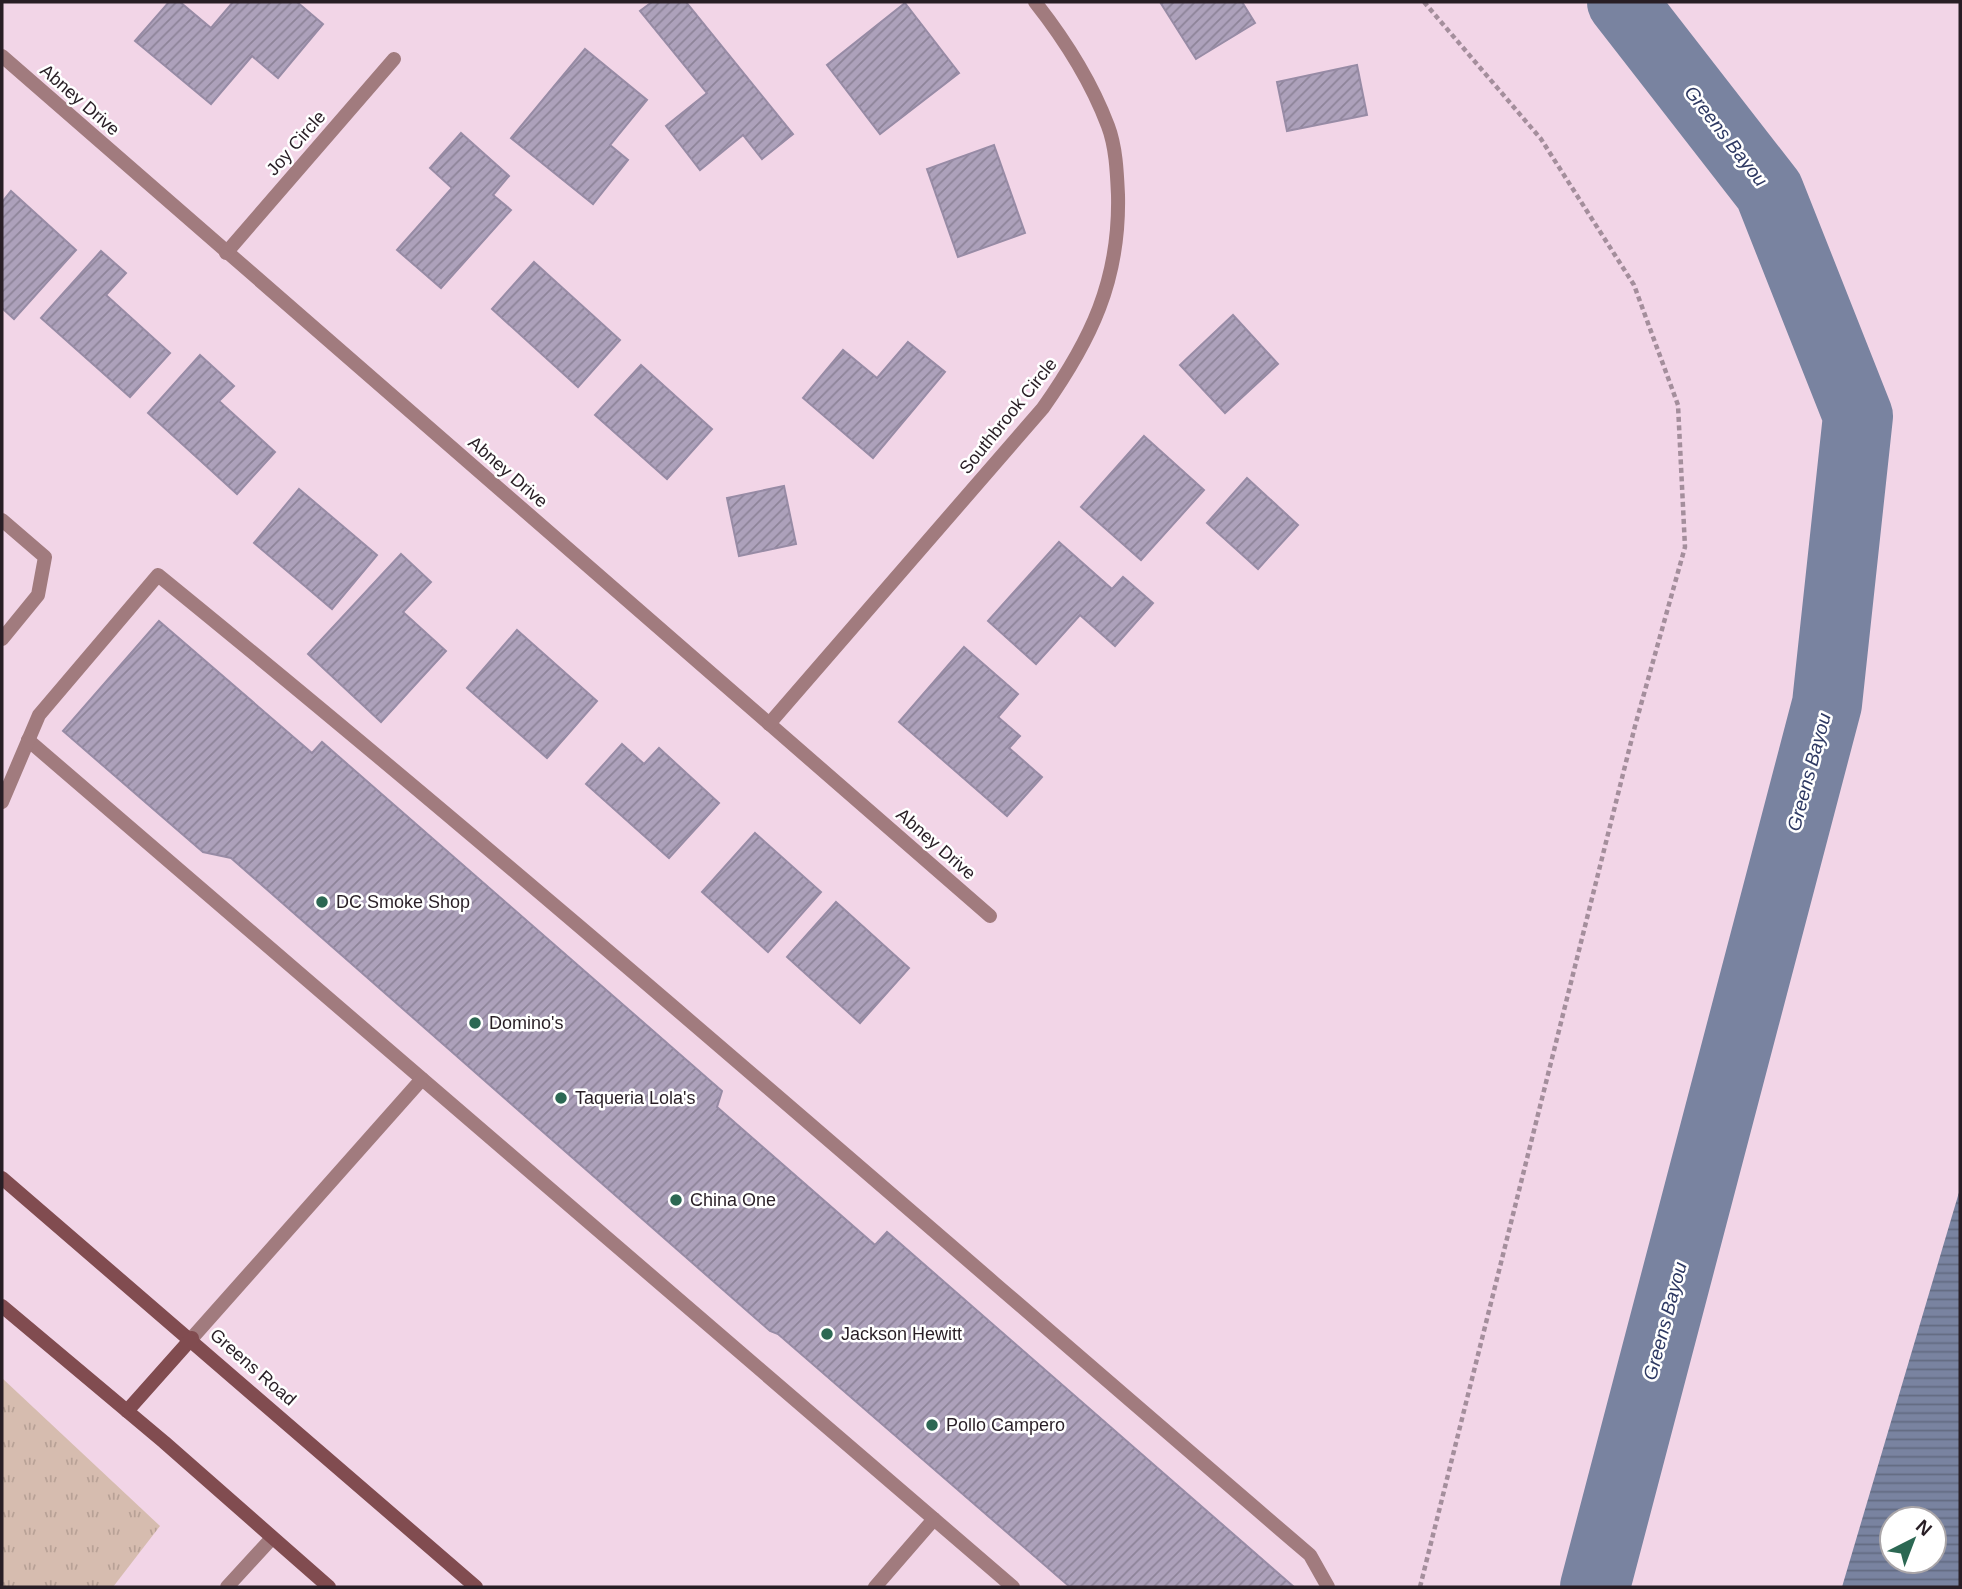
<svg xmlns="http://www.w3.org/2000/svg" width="1962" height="1589" viewBox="0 0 1962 1589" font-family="Arial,sans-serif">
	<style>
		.grass { fill: url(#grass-tufts) }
		.water { fill: url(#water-rules); fill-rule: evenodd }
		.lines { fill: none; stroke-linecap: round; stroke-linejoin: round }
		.river { stroke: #7983a0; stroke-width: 70 }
		.building { fill: url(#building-hatch); stroke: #978ba5; stroke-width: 2 }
		.path { stroke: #a48e9c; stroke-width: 4.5; stroke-dasharray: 5 3.5; stroke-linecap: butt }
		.service { stroke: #a17b7e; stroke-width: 14 }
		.minor { stroke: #a17b7e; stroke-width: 14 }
		.secondary { stroke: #814c50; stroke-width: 14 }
		.poi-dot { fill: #2c6853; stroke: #fff; stroke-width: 2.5 }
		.labels { text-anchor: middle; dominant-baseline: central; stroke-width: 5; stroke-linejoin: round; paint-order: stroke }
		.street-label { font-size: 18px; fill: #281e25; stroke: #fff }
		.poi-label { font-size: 18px; fill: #281e25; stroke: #fff; text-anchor: start }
		.water-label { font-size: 19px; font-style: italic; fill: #2e3963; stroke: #fff }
	</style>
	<defs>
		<pattern id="grass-tufts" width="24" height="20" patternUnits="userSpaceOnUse" patternTransform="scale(1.75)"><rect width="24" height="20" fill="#d6bcaf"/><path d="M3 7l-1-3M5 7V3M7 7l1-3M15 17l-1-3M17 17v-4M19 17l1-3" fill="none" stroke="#b8a196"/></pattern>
		<pattern id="water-rules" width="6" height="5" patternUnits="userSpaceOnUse" patternTransform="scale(1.75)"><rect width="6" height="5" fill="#7983a0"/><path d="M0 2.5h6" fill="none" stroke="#636b82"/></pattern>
		<pattern id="building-hatch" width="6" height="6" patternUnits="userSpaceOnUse" patternTransform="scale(1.75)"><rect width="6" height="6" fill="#ada1bb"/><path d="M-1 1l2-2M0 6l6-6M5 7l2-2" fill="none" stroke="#8d8398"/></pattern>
	</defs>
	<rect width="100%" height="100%" fill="#f2d5e7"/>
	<!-- grass -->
	<path class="grass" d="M2,1378L160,1526L113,1587H2Z"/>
	<!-- water -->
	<path class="water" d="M1960,1189V1587H1842ZM1892,1519H1934V1561H1892Z"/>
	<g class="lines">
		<!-- river -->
		<path class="river" d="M1595,1587L1827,704L1858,416L1769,191L1622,2"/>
	</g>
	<!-- building -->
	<g class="building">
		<path d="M169,2H180L211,28L233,2H297L323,24L278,78L252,56L211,104L135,41Z"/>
		<path d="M652,2H686L793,134L762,159L743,135L700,170L666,126L707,93L640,11Z"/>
		<path d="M1160,2H1242L1255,23L1196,59Z"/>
		<path d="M905,3L959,73L880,134L827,65Z"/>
		<path d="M585,49L647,100L610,145L628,160L593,204L511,138Z"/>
		<path d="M1357,65L1367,115L1287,131L1277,82Z"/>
		<path d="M461,133L509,176L493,195L511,210L441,288L397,250L452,188L430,168Z"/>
		<path d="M994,145L1025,233L958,257L927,169Z"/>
		<path d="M11,191L76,250L14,319L2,308V202Z"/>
		<path d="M101,251L126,273L106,295L170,353L130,397L41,318Z"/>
		<path d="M534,262L620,340L578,387L492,309Z"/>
		<path d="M1233,315L1278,364L1225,413L1180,365Z"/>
		<path d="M908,342L945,372L873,458L803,398L843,350L877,378Z"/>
		<path d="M200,355L234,386L219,401L275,452L237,494L148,413Z"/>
		<path d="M641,365L712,429L667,479L595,415Z"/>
		<path d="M1144,436L1204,490L1141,560L1081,507Z"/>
		<path d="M1247,478L1298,525L1258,569L1207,523Z"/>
		<path d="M784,486L796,544L739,556L727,498Z"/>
		<path d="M299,489L377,555L332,609L254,543Z"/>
		<path d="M1059,542L1112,589L1123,577L1153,603L1115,646L1080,615L1036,664L988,621Z"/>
		<path d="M401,554L431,582L403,612L446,651L381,722L308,654Z"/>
		<path d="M159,621L312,753L322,742L722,1091L717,1107L875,1245L887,1232L1294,1587H1070L778,1334L770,1331L231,858L203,852L63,731Z"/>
		<path d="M517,630L597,701L547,758L467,688Z"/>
		<path d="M964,647L1018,694L998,717L1020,736L1009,748L1042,777L1007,816L899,722Z"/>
		<path d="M622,744L644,764L659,748L719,803L669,858L586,784Z"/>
		<path d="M755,833L821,892L768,952L702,892Z"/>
		<path d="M836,902L909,968L860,1023L787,957Z"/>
	</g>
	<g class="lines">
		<!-- path -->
		<path class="path" d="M1420,1587L1635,726L1685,547L1678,405L1634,285L1541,139L1424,2"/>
		<!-- service -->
		<g class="service">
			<path d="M2,520L45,557L38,595L2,639"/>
			<path d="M28,740L1013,1587"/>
			<path d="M2,802L39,715L158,575C549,893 927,1227 1310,1555L1328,1587"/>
			<path d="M192,1338L422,1079"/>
			<path d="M227,1587L272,1538"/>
			<path d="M875,1587L934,1519"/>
		</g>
		<!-- minor -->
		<g class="minor">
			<path d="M2,56L990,916"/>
			<path d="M226,253L394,59"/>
			<path d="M769,724L1043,408C1091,340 1120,280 1118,195C1117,173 1116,147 1108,126C1091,81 1065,40 1035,2"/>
		</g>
		<!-- secondary -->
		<g class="secondary">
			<path d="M2,1178L476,1587"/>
			<path d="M2,1306L164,1442L329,1587"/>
			<path d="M127,1411L192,1338"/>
		</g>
	</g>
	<!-- markers -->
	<g class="poi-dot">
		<circle cx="322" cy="902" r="7"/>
		<circle cx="475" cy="1023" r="7"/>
		<circle cx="561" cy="1098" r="7"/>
		<circle cx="676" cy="1200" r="7"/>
		<circle cx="827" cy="1334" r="7"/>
		<circle cx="932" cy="1425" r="7"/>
	</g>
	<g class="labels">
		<!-- street labels -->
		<g class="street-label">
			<text transform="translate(80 100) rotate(41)">Abney Drive</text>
			<text transform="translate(296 143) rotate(-49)">Joy Circle</text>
			<text transform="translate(1008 416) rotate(-51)">Southbrook Circle</text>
			<text transform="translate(508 472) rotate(41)">Abney Drive</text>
			<text transform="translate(936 844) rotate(41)">Abney Drive</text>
			<text transform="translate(253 1367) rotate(41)">Greens Road</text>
		</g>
		<!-- poi labels -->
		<g class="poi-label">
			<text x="336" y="902">DC Smoke Shop</text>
			<text x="489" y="1023">Domino's</text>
			<text x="575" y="1098">Taqueria Lola's</text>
			<text x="690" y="1200">China One</text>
			<text x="841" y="1334">Jackson Hewitt</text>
			<text x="946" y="1425">Pollo Campero</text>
		</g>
		<!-- water labels -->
		<g class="water-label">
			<text transform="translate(1726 136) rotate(52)">Greens Bayou</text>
			<text transform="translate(1809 772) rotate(-75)">Greens Bayou</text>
			<text transform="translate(1665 1321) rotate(-75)">Greens Bayou</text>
		</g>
	</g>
	<!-- border -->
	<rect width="1962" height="1589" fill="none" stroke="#281e25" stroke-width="7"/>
	<!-- north arrow -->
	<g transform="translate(1913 1540) rotate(42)"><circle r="33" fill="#ffffff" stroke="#a9a5a8" stroke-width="2"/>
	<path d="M0-5L12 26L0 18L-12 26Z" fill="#2c6853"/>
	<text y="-10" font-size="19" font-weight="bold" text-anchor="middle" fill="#281e25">N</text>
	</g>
</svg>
